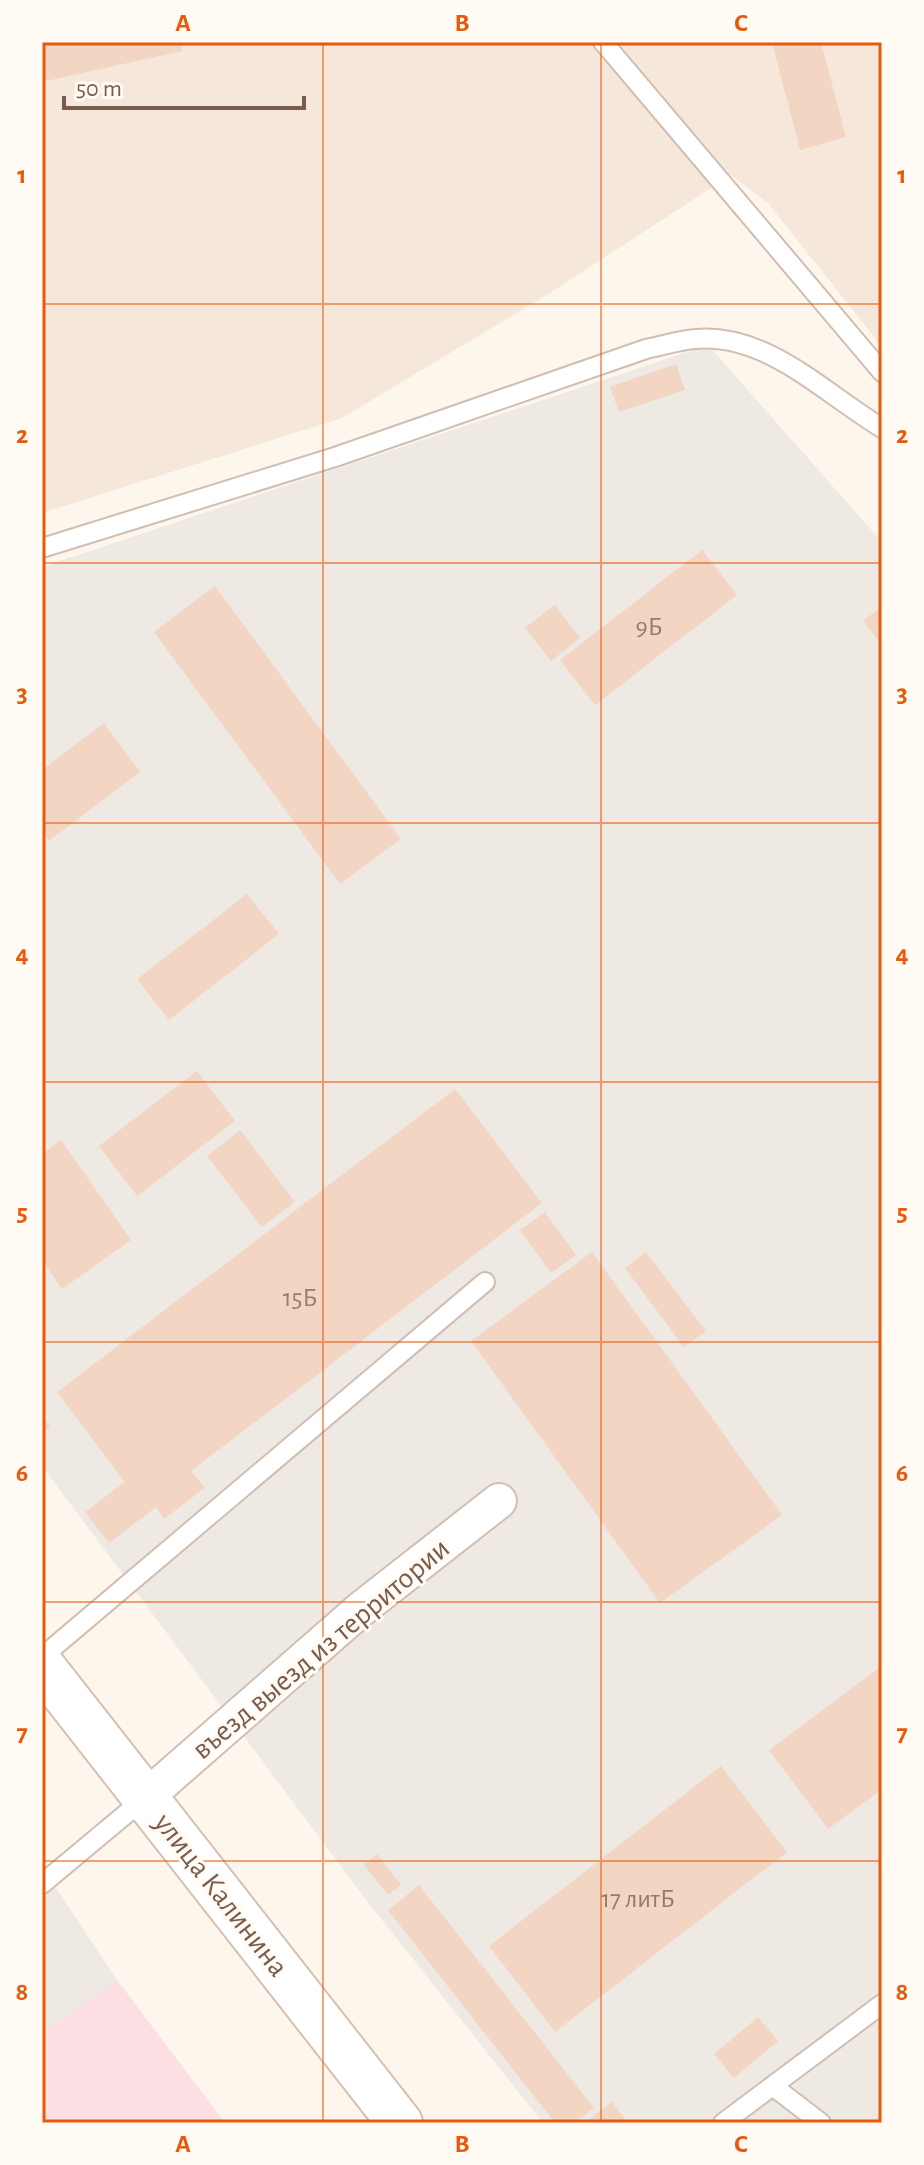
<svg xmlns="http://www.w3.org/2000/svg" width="924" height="2165" viewBox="0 0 924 2165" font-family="'Alegreya Sans',sans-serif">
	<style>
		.residential { fill: #f5e8da }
		.industrial { fill: #efe9e4 }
		.medical { fill: #fbdfe3 }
		.building { fill: #f3d5c3 }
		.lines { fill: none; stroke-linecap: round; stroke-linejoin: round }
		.service-casing { stroke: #d1beb0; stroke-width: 22 }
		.minor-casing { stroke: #d1beb0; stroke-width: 38 }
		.secondary-casing { stroke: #d6c0b0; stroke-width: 48 }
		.service { stroke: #fff; stroke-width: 18 }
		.minor { stroke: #fff; stroke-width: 34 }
		.secondary { stroke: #fff; stroke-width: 44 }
		.grid { fill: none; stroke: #e8590c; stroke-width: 2; stroke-opacity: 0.55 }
		.labels { text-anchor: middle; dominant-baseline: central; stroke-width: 6; stroke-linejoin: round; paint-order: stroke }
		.number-label { font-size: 26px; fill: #987a6a }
		.street-label { font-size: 30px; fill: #7a5c4d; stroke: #fffaf3 }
		.neatline { fill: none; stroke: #e8590c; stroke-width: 3 }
		.grid-label { font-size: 26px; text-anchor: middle; font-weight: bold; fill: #e8590c }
	</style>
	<rect width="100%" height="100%" fill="#fdf6ec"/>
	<!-- residential -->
	<path class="residential" d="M42,42H882V347L768,203L731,175L550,293L342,418L42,513Z"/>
	<!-- industrial -->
	<g class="industrial">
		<path d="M708,345L882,542V2123H543L367,1901L42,1466V567Z"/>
		<path d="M42,1867L117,1980L42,2033Z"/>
	</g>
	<!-- medical -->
	<path class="medical" d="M117,1980L225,2123H42V2033Z"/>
	<!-- building -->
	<g class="building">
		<path d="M42,42H180L182,51L42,82Z"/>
		<path d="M772,42H821L846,137L800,150Z"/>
		<path d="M676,364L685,390L619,412L610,387Z"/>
		<path d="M702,550L737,595L595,705L560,660Z"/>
		<path d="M215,586L401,839L340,884L154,632Z"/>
		<path d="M555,605L580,638L551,661L525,628Z"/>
		<path d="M882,606V645L863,621Z"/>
		<path d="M104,723L140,772L49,841L42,832V770Z"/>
		<path d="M247,894L279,934L169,1020L137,979Z"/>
		<path d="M197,1071L235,1121L137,1196L99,1146Z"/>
		<path d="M455,1089L542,1203L191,1471L205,1488L164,1519L156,1507L109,1543L85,1512L125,1482L57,1392Z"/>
		<path d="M240,1130L295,1202L262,1227L207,1156Z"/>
		<path d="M61,1140L131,1240L62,1289L42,1260V1154Z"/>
		<path d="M545,1212L576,1255L551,1273L520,1230Z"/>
		<path d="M592,1252L782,1515L660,1603L471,1341Z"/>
		<path d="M646,1252L706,1331L684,1347L625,1268Z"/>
		<path d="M42,1416L50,1427L42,1433Z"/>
		<path d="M882,1666V1789L828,1829L769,1750Z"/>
		<path d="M721,1766L787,1852L555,2032L489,1946Z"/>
		<path d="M377,1854L401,1885L388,1895L364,1865Z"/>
		<path d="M419,1885L594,2108L574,2123H555L388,1910Z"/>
		<path d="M758,2017L778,2041L734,2078L714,2054Z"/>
		<path d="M612,2102L628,2123H584Z"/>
	</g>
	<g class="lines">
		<!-- service casing -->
		<g class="service-casing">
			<g id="service">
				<path d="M603,42L882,372"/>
				<path d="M42,548L335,457L646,349C662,346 679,340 695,339C766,332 825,394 882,428"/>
				<path d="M42,1657L485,1282"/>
				<path d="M42,1884L145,1798"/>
				<path d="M774,2087L821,2123"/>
				<path d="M723,2123L882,2004"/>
			</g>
		</g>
		<!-- minor casing -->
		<g class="minor-casing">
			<path id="minor" d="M145,1798L361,1609L499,1501"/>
		</g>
		<!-- secondary casing -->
		<g class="secondary-casing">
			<path id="secondary" d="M42,1666L400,2123"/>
		</g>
		<!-- service -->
		<use href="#service" class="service"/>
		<!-- minor -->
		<use href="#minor" class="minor"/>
		<!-- secondary -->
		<use href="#secondary" class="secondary"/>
	</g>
	<!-- grid -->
	<path class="grid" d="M323,42V2123M601,42V2123M42,304H882M42,563H882M42,823H882M42,1082H882M42,1342H882M42,1602H882M42,1861H882"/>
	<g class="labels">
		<!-- number labels -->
		<g class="number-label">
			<text x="649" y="627">9Б</text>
			<text x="300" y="1298">15Б</text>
			<text x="638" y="1899">17 литБ</text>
		</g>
		<!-- street labels -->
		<g class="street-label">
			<text transform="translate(321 1649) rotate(-40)">въезд выезд из территории</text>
			<text transform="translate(221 1895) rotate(52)">улица Калинина</text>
		</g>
	</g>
	<!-- border -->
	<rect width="924" height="2165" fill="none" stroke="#fffaf3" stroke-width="88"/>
	<!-- scale -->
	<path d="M64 96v12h240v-12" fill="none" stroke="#7a5c4d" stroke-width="4"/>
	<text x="76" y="96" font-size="24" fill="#7a5c4d" stroke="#fffaf3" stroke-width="6" paint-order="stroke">50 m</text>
	<rect x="44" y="44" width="836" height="2077" class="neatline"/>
	<g class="grid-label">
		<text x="183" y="31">A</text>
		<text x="462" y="31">B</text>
		<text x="741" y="31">C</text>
		<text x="22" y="183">1</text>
		<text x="902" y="183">1</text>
		<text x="22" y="443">2</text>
		<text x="902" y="443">2</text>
		<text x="22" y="702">3</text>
		<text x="902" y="702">3</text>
		<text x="22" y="962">4</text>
		<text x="902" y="962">4</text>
		<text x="22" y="1221">5</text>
		<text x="902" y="1221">5</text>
		<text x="22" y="1481">6</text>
		<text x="902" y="1481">6</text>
		<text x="22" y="1741">7</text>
		<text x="902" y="1741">7</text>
		<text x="22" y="2000">8</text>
		<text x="902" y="2000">8</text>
		<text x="183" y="2152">A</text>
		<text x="462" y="2152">B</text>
		<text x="741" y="2152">C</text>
	</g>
</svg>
